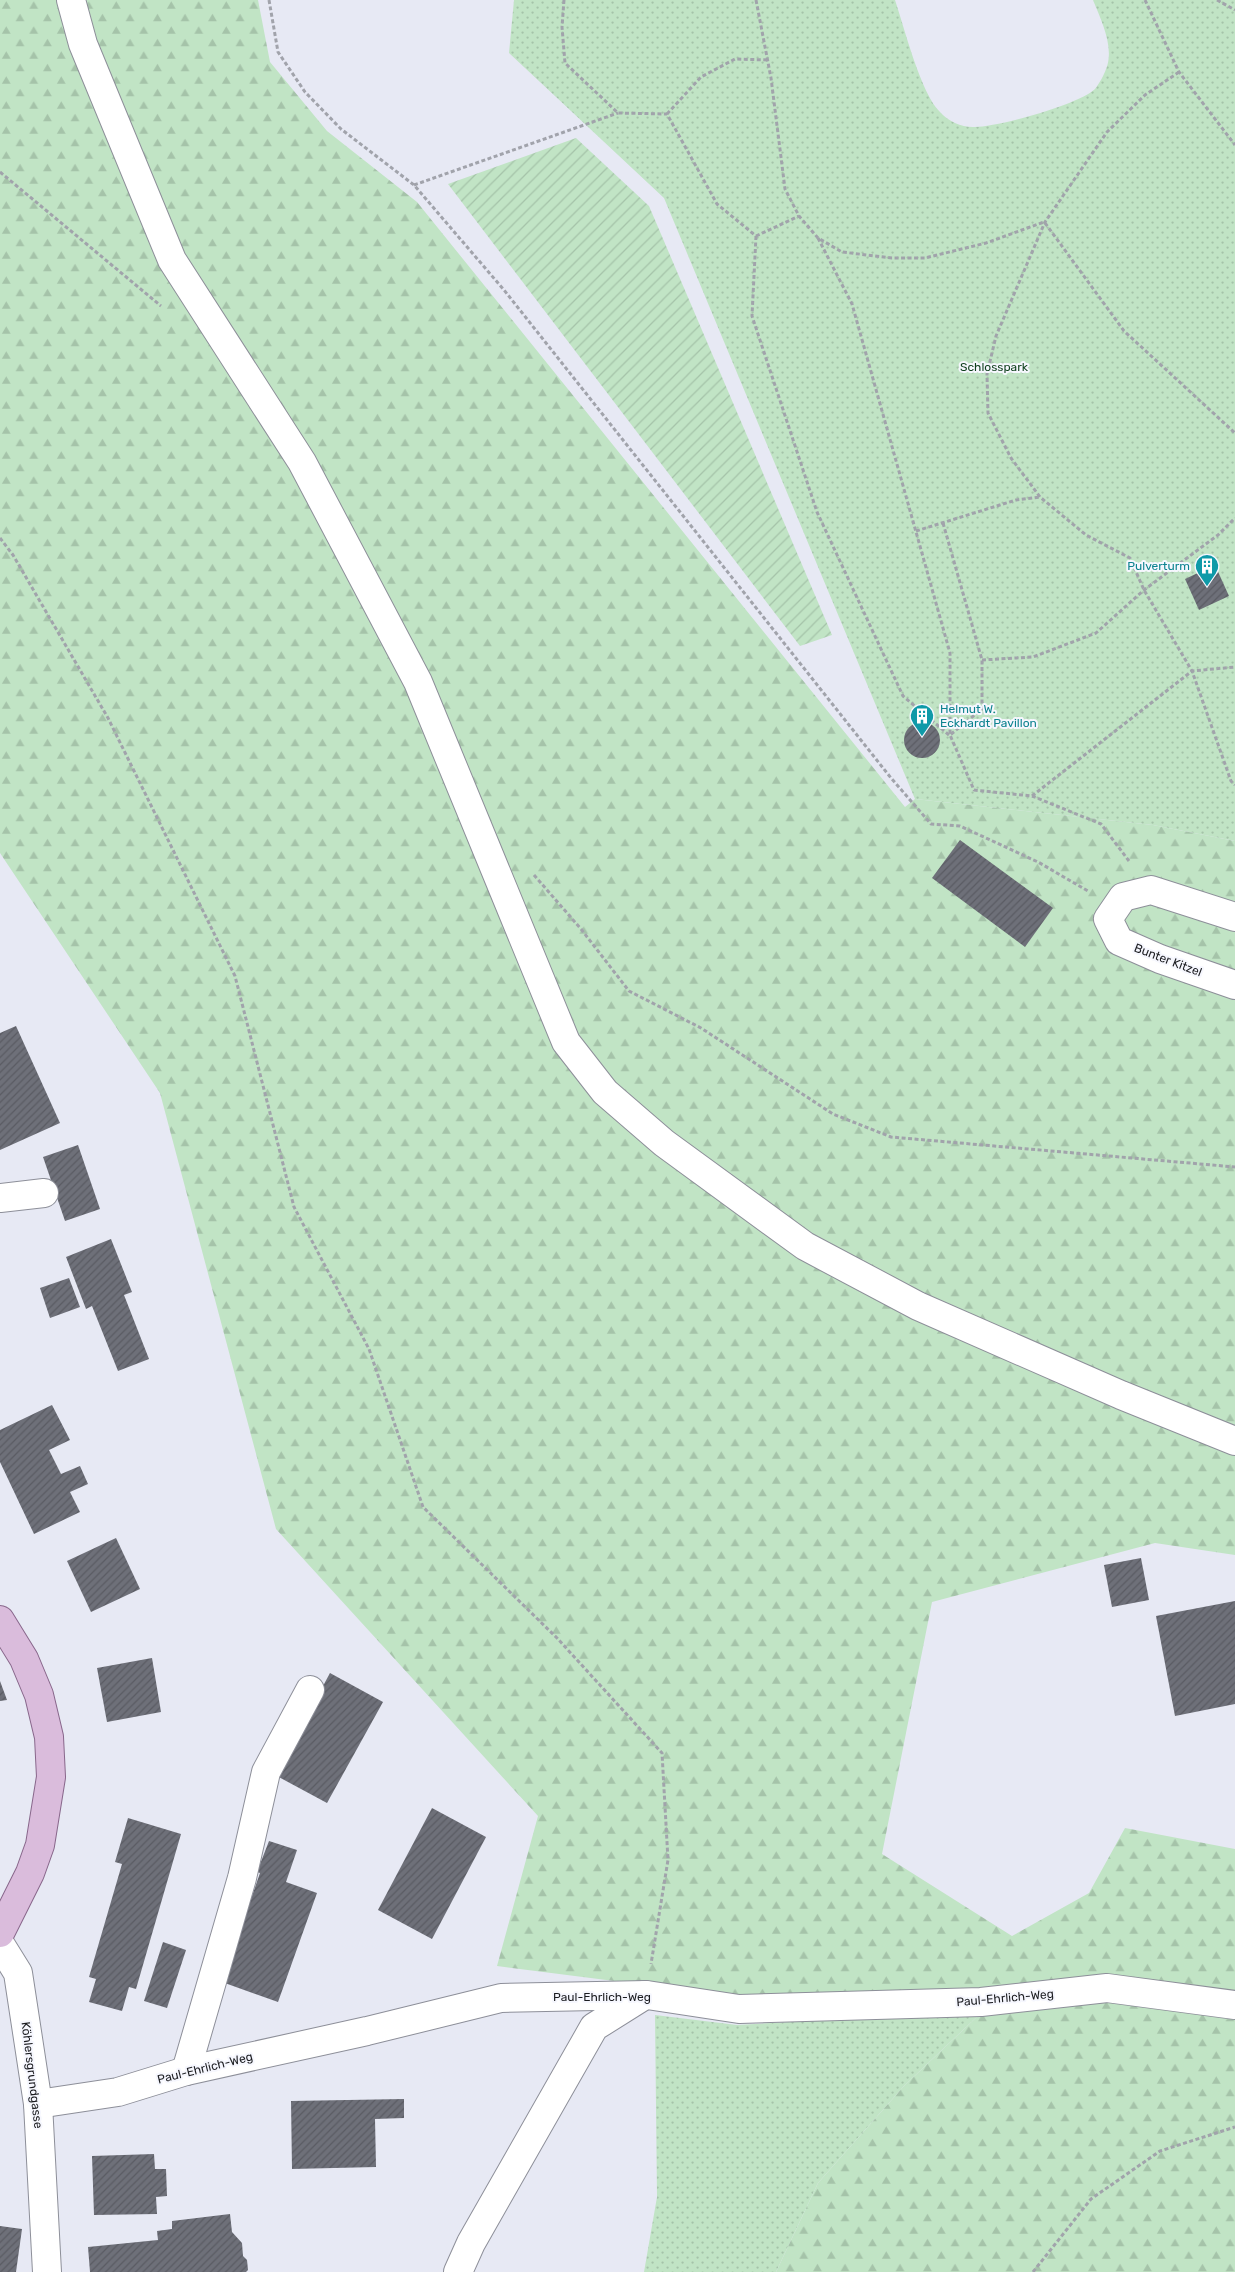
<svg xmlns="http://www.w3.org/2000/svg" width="1235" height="2272" viewBox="0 0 1235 2272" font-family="Rubik,sans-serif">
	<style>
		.grass { fill: url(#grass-dots) }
		.forest { fill: url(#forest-firs) }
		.garden { fill: url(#garden-furrows) }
		.building { fill: url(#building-hatch) }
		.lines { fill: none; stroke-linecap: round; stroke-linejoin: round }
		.minor-casing { stroke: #8d8f99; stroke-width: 30 }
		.major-casing { stroke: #88678b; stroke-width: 30 }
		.path { stroke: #a1a3ab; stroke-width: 3; stroke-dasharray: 4 2.5; stroke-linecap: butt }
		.minor { stroke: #fff; stroke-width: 28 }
		.major { stroke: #dabcdc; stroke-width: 28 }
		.labels { text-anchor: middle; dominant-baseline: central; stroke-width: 4; stroke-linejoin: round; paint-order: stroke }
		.park-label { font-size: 12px; fill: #0d3e1a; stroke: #f6f7fe }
		.culture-label { font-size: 12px; fill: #0d838f; stroke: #f6f7fe; text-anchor: end }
		.street-label { font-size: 12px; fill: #1b1c20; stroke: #f6f7fe }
	</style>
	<defs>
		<pattern id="grass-dots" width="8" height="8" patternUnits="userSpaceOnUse" patternTransform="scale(1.25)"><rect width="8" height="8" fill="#c1e4c5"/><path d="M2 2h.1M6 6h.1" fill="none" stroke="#a5c3a9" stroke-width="1.8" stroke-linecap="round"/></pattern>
		<pattern id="forest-firs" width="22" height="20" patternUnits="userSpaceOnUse" patternTransform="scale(1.25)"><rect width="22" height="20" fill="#c1e4c5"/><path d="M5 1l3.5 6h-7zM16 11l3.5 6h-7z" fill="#a5c3a9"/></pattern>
		<pattern id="garden-furrows" width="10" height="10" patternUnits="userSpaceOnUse" patternTransform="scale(1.25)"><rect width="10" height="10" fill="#c1e4c5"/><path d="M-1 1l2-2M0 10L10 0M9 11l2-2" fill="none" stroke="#a5c3a9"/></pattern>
		<pattern id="building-hatch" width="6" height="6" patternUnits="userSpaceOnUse" patternTransform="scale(1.25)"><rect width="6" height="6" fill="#6e7079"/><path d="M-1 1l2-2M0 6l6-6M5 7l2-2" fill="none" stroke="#5a5b63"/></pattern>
	</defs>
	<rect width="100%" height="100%" fill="#e7e9f4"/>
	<!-- grass -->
	<g class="grass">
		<path d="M514,0H895C904,27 921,94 940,112C948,121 961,127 973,127C996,128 1080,104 1095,89C1099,84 1104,75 1106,69C1115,48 1101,20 1093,0H1235V841L1153,825L915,799L664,198L509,53Z"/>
		<path d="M983,2011L904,2086L818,2183L776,2272H644L657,2197L655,2015L737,2025Z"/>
	</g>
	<!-- forest -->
	<g class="forest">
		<path d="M0,0H258L270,62L327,131L417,202L905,807L915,799L1153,825L1235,841V1555L1155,1543L932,1602L882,1854L1012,1936L1089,1893L1125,1828L1235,1849V1993L979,1990L740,1997L497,1966L538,1816L276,1529L160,1093L0,853Z"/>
		<path d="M1112,2000L1235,2019V2272H776L818,2183L904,2086L983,2011Z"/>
	</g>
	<!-- garden -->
	<path class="garden" d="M576,138L649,206L832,635L800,646L448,184Z"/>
	<!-- building -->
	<g class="building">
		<path d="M1215,565L1229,596L1199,610L1185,579Z"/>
		<circle cx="922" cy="740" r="18"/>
		<path d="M960,840L1053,908L1025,947L932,878Z"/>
		<path d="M16,1026L60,1123L0,1150V1033Z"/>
		<path d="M78,1145L100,1209L65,1221L43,1157Z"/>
		<path d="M111,1239L132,1292L124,1295L149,1359L118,1371L92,1306L86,1309L66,1257Z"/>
		<path d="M69,1278L80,1307L50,1318L40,1288Z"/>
		<path d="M52,1405L70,1440L49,1450L61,1474L80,1466L88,1484L70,1492L80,1512L34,1534L0,1462V1430Z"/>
		<path d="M116,1538L140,1589L91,1612L67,1561Z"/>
		<path d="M1141,1558L1149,1600L1112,1607L1104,1565Z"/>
		<path d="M1235,1601V1704L1175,1716L1156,1616Z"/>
		<path d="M152,1658L161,1712L107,1722L97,1668Z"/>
		<path d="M330,1673L383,1702L327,1803L275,1775Z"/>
		<path d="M0,1681L7,1700L0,1701Z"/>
		<path d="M432,1808L486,1837L432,1939L378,1910Z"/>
		<path d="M128,1818L181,1834L136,1989L129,1987L122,2011L89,2002L96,1979L89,1977L122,1864L115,1862Z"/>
		<path d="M269,1841L297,1850L286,1882L317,1893L278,2002L222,1982L260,1873L257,1872Z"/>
		<path d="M163,1942L186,1950L167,2008L144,2001Z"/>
		<path d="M404,2099V2118L375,2119L376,2167L292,2169L291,2101Z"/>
		<path d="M154,2154L155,2169H166L167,2196L156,2197L157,2214L94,2215L92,2156Z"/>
		<path d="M230,2214L232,2232L242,2243L243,2256L247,2260L248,2270L246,2272H90L88,2247L158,2240L157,2231L172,2229V2221Z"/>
		<path d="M0,2226L22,2229L16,2272H0Z"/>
	</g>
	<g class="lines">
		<!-- minor casing -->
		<g class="minor-casing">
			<g id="minor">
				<path d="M71,0L83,44L172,260L302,462L418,682L566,1042L605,1092L664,1143L805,1246L918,1306L1121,1395L1235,1441"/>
				<path d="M1235,917L1151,890L1123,897L1108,919L1119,941L1160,959L1235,985"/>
				<path d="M0,1198L44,1193"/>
				<path d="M0,1944L18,1973L38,2104L47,2272"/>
				<path d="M186,2071L242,1878L266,1772L310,1690"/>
				<path d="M38,2104L118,2092L186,2071L367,2031L501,1998L647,1995L739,2009L981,2002L1107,1988L1235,2005"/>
				<path d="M458,2272L471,2243L594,2027L645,1995"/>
			</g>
		</g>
		<!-- major casing -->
		<g class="major-casing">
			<path id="major" d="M0,1620L24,1659L39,1695L49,1737L51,1777L40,1845L30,1873L0,1933"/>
		</g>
		<!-- path -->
		<g class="path">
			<path d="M269,0L278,52L305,92L341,129L414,185L504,290L891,778L931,824L960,826L1038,862L1088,891"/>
			<path d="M564,0L562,27L565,63L618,113L667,114L717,204L756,236"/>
			<path d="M756,0L771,78L785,189L799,216L818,238L842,252L892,258H925L986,243L1044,222"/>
			<path d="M1145,0L1179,72L1235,145"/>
			<path d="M1217,0L1235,10"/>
			<path d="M1179,72L1145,95L1107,132L1045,222L996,336L987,374L988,413L1011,458L1040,497L1086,535L1130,558L1144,590L1192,671L1231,781L1235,785"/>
			<path d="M667,114L701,77L735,59L768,60"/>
			<path d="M0,172L161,306"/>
			<path d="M414,185L618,113"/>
			<path d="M1045,223L1124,331L1235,433"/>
			<path d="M756,236L752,316L817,512L903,696L949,735"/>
			<path d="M756,236L799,216"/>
			<path d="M818,238L852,304L950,653V735L974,790L1032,796L1101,824L1129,861"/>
			<path d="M943,523L982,660V709L950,735"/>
			<path d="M916,531L1016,500L1040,497"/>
			<path d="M0,538L13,555L108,718L235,976L294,1207L369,1349L423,1507L557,1638L662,1753L668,1860L651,1964"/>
			<path d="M982,660L1033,657L1096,633L1144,590L1218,535L1235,518"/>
			<path d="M1032,796L1192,671L1235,667"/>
			<path d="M534,875L581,929L629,991L701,1028L833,1114L891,1137L1235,1167"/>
			<path d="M1033,2272L1091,2199L1160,2151L1235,2127"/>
		</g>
		<!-- minor -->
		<use href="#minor" class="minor"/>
		<!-- major -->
		<use href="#major" class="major"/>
	</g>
	<!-- icons -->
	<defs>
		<g id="building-pin" transform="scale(1.25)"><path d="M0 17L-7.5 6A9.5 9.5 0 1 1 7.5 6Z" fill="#0f9aa8" stroke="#f6f7fe"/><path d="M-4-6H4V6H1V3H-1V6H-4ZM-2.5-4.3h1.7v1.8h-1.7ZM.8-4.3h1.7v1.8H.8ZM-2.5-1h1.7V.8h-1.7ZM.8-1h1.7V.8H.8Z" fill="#fff"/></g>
	</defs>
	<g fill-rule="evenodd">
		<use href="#building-pin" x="1207" y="566"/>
		<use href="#building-pin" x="922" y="716"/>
	</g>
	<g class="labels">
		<!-- park labels -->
		<g class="park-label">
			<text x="994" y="367">Schlosspark</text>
		</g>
		<!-- culture labels -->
		<g class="culture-label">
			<text x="1190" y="566">Pulverturm</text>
			<text x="940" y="709" text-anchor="start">Helmut W.<tspan x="940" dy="14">Eckhardt Pavillon</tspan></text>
		</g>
		<!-- street labels -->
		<g class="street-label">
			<text transform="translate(1168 960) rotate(21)">Bunter Kitzel</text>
			<text x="602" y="1997">Paul-Ehrlich-Weg</text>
			<text transform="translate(1005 1998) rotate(-5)">Paul-Ehrlich-Weg</text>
			<text transform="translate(205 2068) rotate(-14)">Paul-Ehrlich-Weg</text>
			<text transform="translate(32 2075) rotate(83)">Köhlersgrundgasse</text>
		</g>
	</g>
</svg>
